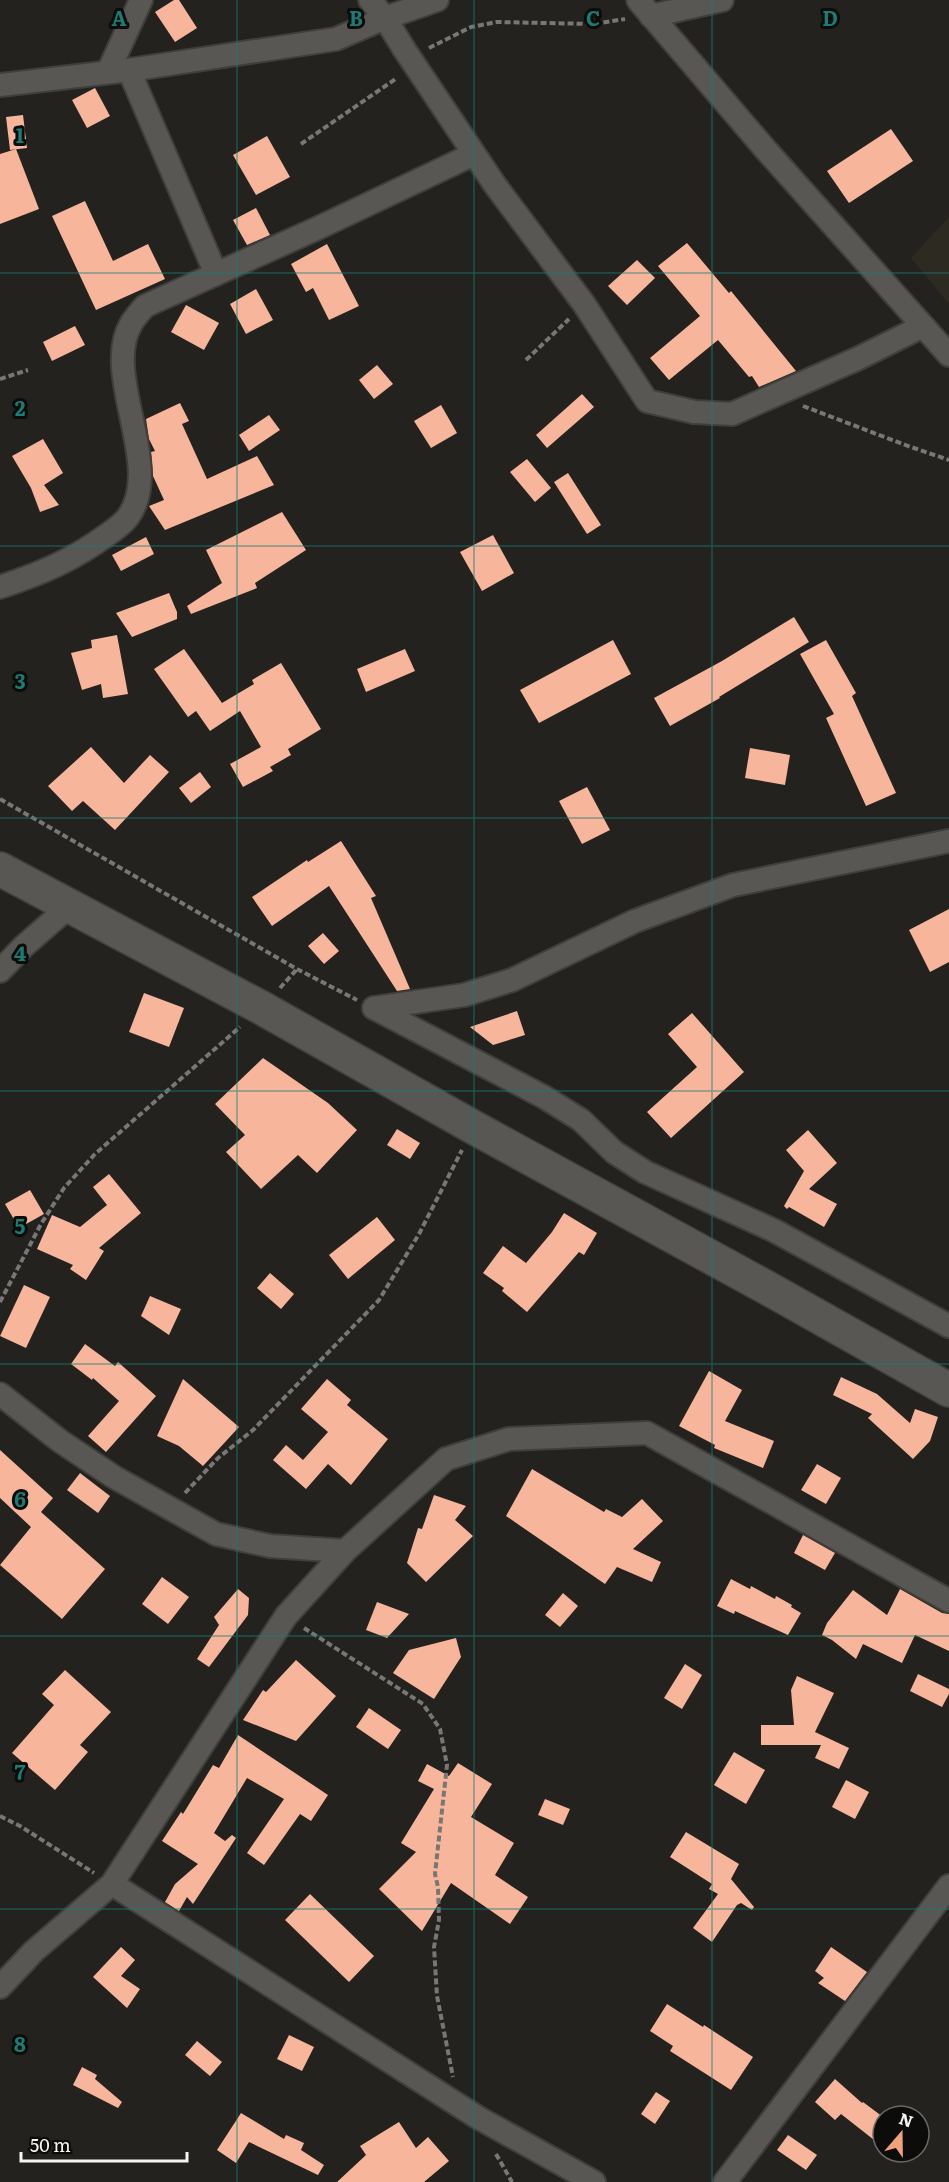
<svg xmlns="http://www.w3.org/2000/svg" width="949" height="2182" viewBox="0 0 949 2182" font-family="Literata,serif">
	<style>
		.built { fill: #2d2a22 }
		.building { fill: #f7b59b }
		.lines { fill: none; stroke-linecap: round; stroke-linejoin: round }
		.minor-casing { stroke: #3f3f3c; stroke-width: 26 }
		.secondary-casing { stroke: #3f3f3c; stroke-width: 36 }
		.path { stroke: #787775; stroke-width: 4; stroke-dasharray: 6 3; stroke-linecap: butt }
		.minor { stroke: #585754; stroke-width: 22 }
		.secondary { stroke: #585754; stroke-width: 33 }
		.grid { fill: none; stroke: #1b7c75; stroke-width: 1.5; stroke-opacity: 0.55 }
		.grid-label { font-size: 20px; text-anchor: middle; font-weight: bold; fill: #1b7c75; stroke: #0c0c0a; stroke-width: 6; stroke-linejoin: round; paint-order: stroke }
	</style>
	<rect width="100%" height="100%" fill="#23221f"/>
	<!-- built -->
	<path class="built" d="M949,217V304L911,258Z"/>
	<!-- building -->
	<g class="building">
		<path d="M174,0H179L197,28L175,42L155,12Z"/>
		<path d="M95,88L110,116L87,128L72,100Z"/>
		<path d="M23,115L27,148L10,150L6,117Z"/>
		<path d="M891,129L913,161L849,203L827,171Z"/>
		<path d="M267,136L290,177L256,195L233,155Z"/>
		<path d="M16,149L39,209L0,224V154Z"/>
		<path d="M85,201L113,261L148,244L165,279L96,310L52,216Z"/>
		<path d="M256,208L270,235L247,245L233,220Z"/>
		<path d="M687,243L729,293L731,291L796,371L759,387L752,376L749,377L718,340L669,380L650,358L700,316L658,266Z"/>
		<path d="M327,244L359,306L329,320L313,288L306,292L291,264Z"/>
		<path d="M637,260L655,278L627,305L608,286Z"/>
		<path d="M256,289L273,320L246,334L230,304Z"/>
		<path d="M186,305L219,323L204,350L171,332Z"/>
		<path d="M75,326L85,345L52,361L43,342Z"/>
		<path d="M377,365L393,384L374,399L359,380Z"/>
		<path d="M582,394L594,407L547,448L536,435Z"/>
		<path d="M180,403L189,421L182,424L207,479L257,456L274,485L165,530L149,506L164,500L153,476L151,452L155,451L149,439L146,419Z"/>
		<path d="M441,405L457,433L431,448L414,421Z"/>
		<path d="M269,415L280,430L249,451L239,435Z"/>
		<path d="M43,439L63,473L44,485L59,505L40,512L31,488L12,456Z"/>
		<path d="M527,459L551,488L535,502L510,472Z"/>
		<path d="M568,473L601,525L587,534L554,482Z"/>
		<path d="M282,512L306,550L255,583L257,588L191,614L187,606L222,583L206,550Z"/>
		<path d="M493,535L514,573L482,591L460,552Z"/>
		<path d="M146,537L154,554L121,571L112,555Z"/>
		<path d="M169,593L177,612V619L132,637L116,613Z"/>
		<path d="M794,617L809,642L719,697L720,698L670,726L654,698L722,661Z"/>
		<path d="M117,635L128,694L103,698L101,684L82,690L71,653L92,648L91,640Z"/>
		<path d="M613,640L631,674L539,723L520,690Z"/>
		<path d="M826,640L856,693L852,696L896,793L866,806L826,718L834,714L800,654Z"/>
		<path d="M184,649L222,703L254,684L252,680L281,663L321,729L288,749L291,755L270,767L273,771L243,787L230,764L261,747L240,711L210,731L196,711L188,717L154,669Z"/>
		<path d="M405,649L415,671L366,692L357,669Z"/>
		<path d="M91,747L124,783L150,755L169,772L115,830L83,801L72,811L48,786Z"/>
		<path d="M750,748L790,755L785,785L745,778Z"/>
		<path d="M200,772L211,787L191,803L179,788Z"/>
		<path d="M587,787L610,830L582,844L559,801Z"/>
		<path d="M341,841L376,896L371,898L410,989L397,991L329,886L272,926L252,897L307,860L308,862Z"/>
		<path d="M949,909V962L930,972L909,930Z"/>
		<path d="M323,933L339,951L324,964L308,946Z"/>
		<path d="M144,993L184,1008L169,1047L129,1032Z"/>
		<path d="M517,1011L525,1035L493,1045L470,1027Z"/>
		<path d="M692,1013L744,1072L671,1138L647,1112L697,1067L668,1034Z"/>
		<path d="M263,1058L328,1103L357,1130L317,1173L298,1155L261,1189L226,1152L245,1135L215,1104Z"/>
		<path d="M397,1129L420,1143L410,1159L387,1145Z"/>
		<path d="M808,1130L837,1163L809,1189L837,1204L824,1227L789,1207L787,1209L784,1206L804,1171L786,1150Z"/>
		<path d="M109,1174L141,1213L99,1248L104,1251L86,1280L70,1269L73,1265L37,1249L52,1215L80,1227L107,1205L93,1187Z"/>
		<path d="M30,1190L44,1214L19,1228L5,1204Z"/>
		<path d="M564,1213L597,1233L584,1255L579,1252L527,1312L502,1291L504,1288L483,1273L503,1246L526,1263L552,1232Z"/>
		<path d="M377,1217L395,1240L348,1279L329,1255Z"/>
		<path d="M270,1273L294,1294L281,1309L257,1288Z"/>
		<path d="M24,1285L50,1297L26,1348L0,1336Z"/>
		<path d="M150,1296L181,1309L169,1335L141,1316Z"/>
		<path d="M85,1344L115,1366L118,1362L156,1396L106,1452L88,1436L119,1401L93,1378L92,1380L71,1364Z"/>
		<path d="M709,1371L742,1390L725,1421L774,1441L763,1468L714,1448L715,1445L679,1426Z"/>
		<path d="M841,1377L877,1394L910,1423L915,1409L938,1417L930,1441L913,1459L868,1418L872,1414L833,1395Z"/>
		<path d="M183,1379L239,1427L203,1466L179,1446L157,1436Z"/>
		<path d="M327,1379L351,1400L347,1405L388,1439L351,1485L328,1464L306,1489L273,1460L286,1445L303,1460L328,1432L301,1409Z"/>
		<path d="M0,1450L53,1498L41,1512L105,1569L62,1619L0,1565L31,1527L0,1498Z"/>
		<path d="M817,1464L841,1478L826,1504L801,1490Z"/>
		<path d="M532,1469L604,1512L606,1509L622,1517L642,1499L663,1521L633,1549L661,1562L652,1582L617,1567L605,1584L506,1516Z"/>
		<path d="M80,1473L110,1496L98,1513L67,1490Z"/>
		<path d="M434,1495L466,1506L455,1520L473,1536L426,1582L407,1563L418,1528L422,1529Z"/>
		<path d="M803,1535L835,1553L825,1570L794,1553Z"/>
		<path d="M162,1577L189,1597L168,1624L142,1604Z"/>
		<path d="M731,1579L750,1589L751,1586L775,1599L776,1596L792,1605L791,1607L801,1613L788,1635L735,1611L734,1614L717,1606Z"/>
		<path d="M238,1589L249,1598L248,1615L209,1667L197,1659L219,1625L214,1617Z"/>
		<path d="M900,1589L942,1613L949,1614V1651L915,1635L902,1663L863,1644L856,1659L832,1640L822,1635L827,1623L853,1590L887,1615Z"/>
		<path d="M563,1593L578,1606L560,1627L545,1615Z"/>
		<path d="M377,1602L409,1614L387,1638L366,1630Z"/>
		<path d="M456,1638L461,1657L434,1699L393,1673L409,1650Z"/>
		<path d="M296,1660L336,1696L296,1741L243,1720L263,1690L266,1692Z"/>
		<path d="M685,1664L702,1675L682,1709L664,1698Z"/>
		<path d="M65,1670L111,1712L80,1745L88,1752L55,1790L12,1753L54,1705L42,1694Z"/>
		<path d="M918,1674L949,1689V1694L942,1707L910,1691Z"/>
		<path d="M797,1676L834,1693L815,1732L849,1748L839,1769L815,1758L821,1745H761V1725H794L791,1690Z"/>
		<path d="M369,1708L401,1730L388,1749L356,1727Z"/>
		<path d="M238,1735L328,1795L311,1821L300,1814L264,1865L247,1853L284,1799L247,1778L214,1833L225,1841L232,1835L236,1838L193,1904L187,1897L179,1911L165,1902L175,1884L198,1864L162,1841L181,1812L183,1814L213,1765L219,1768Z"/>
		<path d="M734,1752L765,1770L746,1804L714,1785Z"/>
		<path d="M458,1763L492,1784L471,1817L514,1843L495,1875L528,1897L510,1924L451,1883L422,1931L379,1889L416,1852L401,1843L434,1789L418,1781L427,1764L449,1776Z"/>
		<path d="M846,1780L869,1792L855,1819L832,1807Z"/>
		<path d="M545,1799L570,1809L563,1825L538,1815Z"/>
		<path d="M686,1832L739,1864L731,1879L754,1907L752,1910L741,1903L737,1905L712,1942L693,1928L718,1894L709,1889L712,1884L670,1857Z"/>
		<path d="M310,1894L374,1956L349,1982L285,1920Z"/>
		<path d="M121,1947L135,1960L121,1976L140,1989L127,2008L93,1977Z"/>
		<path d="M831,1947L867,1972L845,2001L818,1983L824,1978L815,1971Z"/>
		<path d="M667,2004L703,2027L704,2025L753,2057L731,2090L670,2051L673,2046L650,2031Z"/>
		<path d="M289,2035L314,2047L302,2071L277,2059Z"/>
		<path d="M197,2041L222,2062L210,2076L185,2055Z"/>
		<path d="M82,2067L97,2075L95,2079L122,2102L118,2108L73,2085Z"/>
		<path d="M835,2079L862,2103L863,2102L883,2117V2147L841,2114L835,2120L815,2102Z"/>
		<path d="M656,2092L670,2101L655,2124L641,2114Z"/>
		<path d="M241,2113L284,2139L286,2135L304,2143L301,2150L324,2165L318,2175L249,2142L236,2163L217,2150Z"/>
		<path d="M399,2122L416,2148L428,2137L449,2161L424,2182H337L366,2155L360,2146Z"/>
		<path d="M788,2135L817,2155L806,2170L777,2150Z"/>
	</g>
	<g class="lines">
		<!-- minor casing -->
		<g class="minor-casing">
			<g id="minor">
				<path d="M370,0L385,18L404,49L495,185L584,304L647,401L694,412L732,414L859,358L923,326"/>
				<path d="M638,0L766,150L949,355"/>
				<path d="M651,16L722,0"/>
				<path d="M129,70L216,274"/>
				<path d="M108,72L141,0"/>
				<path d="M0,85L129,70L336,39L385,18L437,0"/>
				<path d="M0,587C42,573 71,561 107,535C114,530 123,524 128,517C165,467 101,374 131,324C134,318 140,312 145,306L318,228L474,154"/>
				<path d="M0,971L24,946L71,905"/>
				<path d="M374,1008L544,1097L581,1120L614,1152L645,1172L773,1230L949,1326"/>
				<path d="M374,1008L464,995L512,980L635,921L733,885L949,841"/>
				<path d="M0,1394L60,1441L114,1477L216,1534L270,1546L345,1551"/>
				<path d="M112,1884L477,2117L594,2182"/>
				<path d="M0,1987L34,1951L112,1884L286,1616L345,1551L446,1459L509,1439L647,1433L949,1601"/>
				<path d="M725,2182L949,1886"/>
			</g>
		</g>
		<!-- secondary casing -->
		<g class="secondary-casing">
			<path id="secondary" d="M0,869L262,1008L473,1127L771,1290L949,1390"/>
		</g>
		<!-- path -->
		<g class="path">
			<path d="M429,48L471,27L497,22L594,24L625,19"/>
			<path d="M301,144L397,78"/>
			<path d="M526,360L569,319"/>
			<path d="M0,379L28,370"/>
			<path d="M803,406L908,446L949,460"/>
			<path d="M0,799L297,969L357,1000"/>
			<path d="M280,988L297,969"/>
			<path d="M0,1302L41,1224L64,1188L95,1154L240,1027"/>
			<path d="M185,1493L218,1458L253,1430L379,1300L419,1234L462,1150"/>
			<path d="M304,1628L423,1704L440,1729L447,1765L435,1874L438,1887L439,1920L434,1947L437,1996L453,2077"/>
			<path d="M0,1816L20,1826L94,1873"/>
			<path d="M496,2154L512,2182"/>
		</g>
		<!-- minor -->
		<use href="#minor" class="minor"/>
		<!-- secondary -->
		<use href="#secondary" class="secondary"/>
	</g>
	<!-- grid -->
	<path class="grid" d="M237,0V2182M474,0V2182M712,0V2182M0,273H949M0,546H949M0,818H949M0,1091H949M0,1364H949M0,1636H949M0,1909H949"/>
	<g class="grid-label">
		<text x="119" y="26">A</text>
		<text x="356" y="26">B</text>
		<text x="593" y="26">C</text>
		<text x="830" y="26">D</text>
		<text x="20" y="143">1</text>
		<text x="20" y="416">2</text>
		<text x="20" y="689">3</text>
		<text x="20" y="961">4</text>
		<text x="20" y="1234">5</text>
		<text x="20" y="1507">6</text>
		<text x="20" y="1780">7</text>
		<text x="20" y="2052">8</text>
	</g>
	<!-- north arrow -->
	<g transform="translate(901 2134) rotate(20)"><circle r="28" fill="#0c0c0a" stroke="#6a6967" stroke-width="1.5"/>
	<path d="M0-4.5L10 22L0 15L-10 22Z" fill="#f0a278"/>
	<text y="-9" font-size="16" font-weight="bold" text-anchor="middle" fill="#f6f5f3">N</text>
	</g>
	<!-- scale -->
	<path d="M21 2152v9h166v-9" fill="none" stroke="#f6f5f3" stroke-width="3"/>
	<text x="30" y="2152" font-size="18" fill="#f6f5f3" stroke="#0c0c0a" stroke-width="4.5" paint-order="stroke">50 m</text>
</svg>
